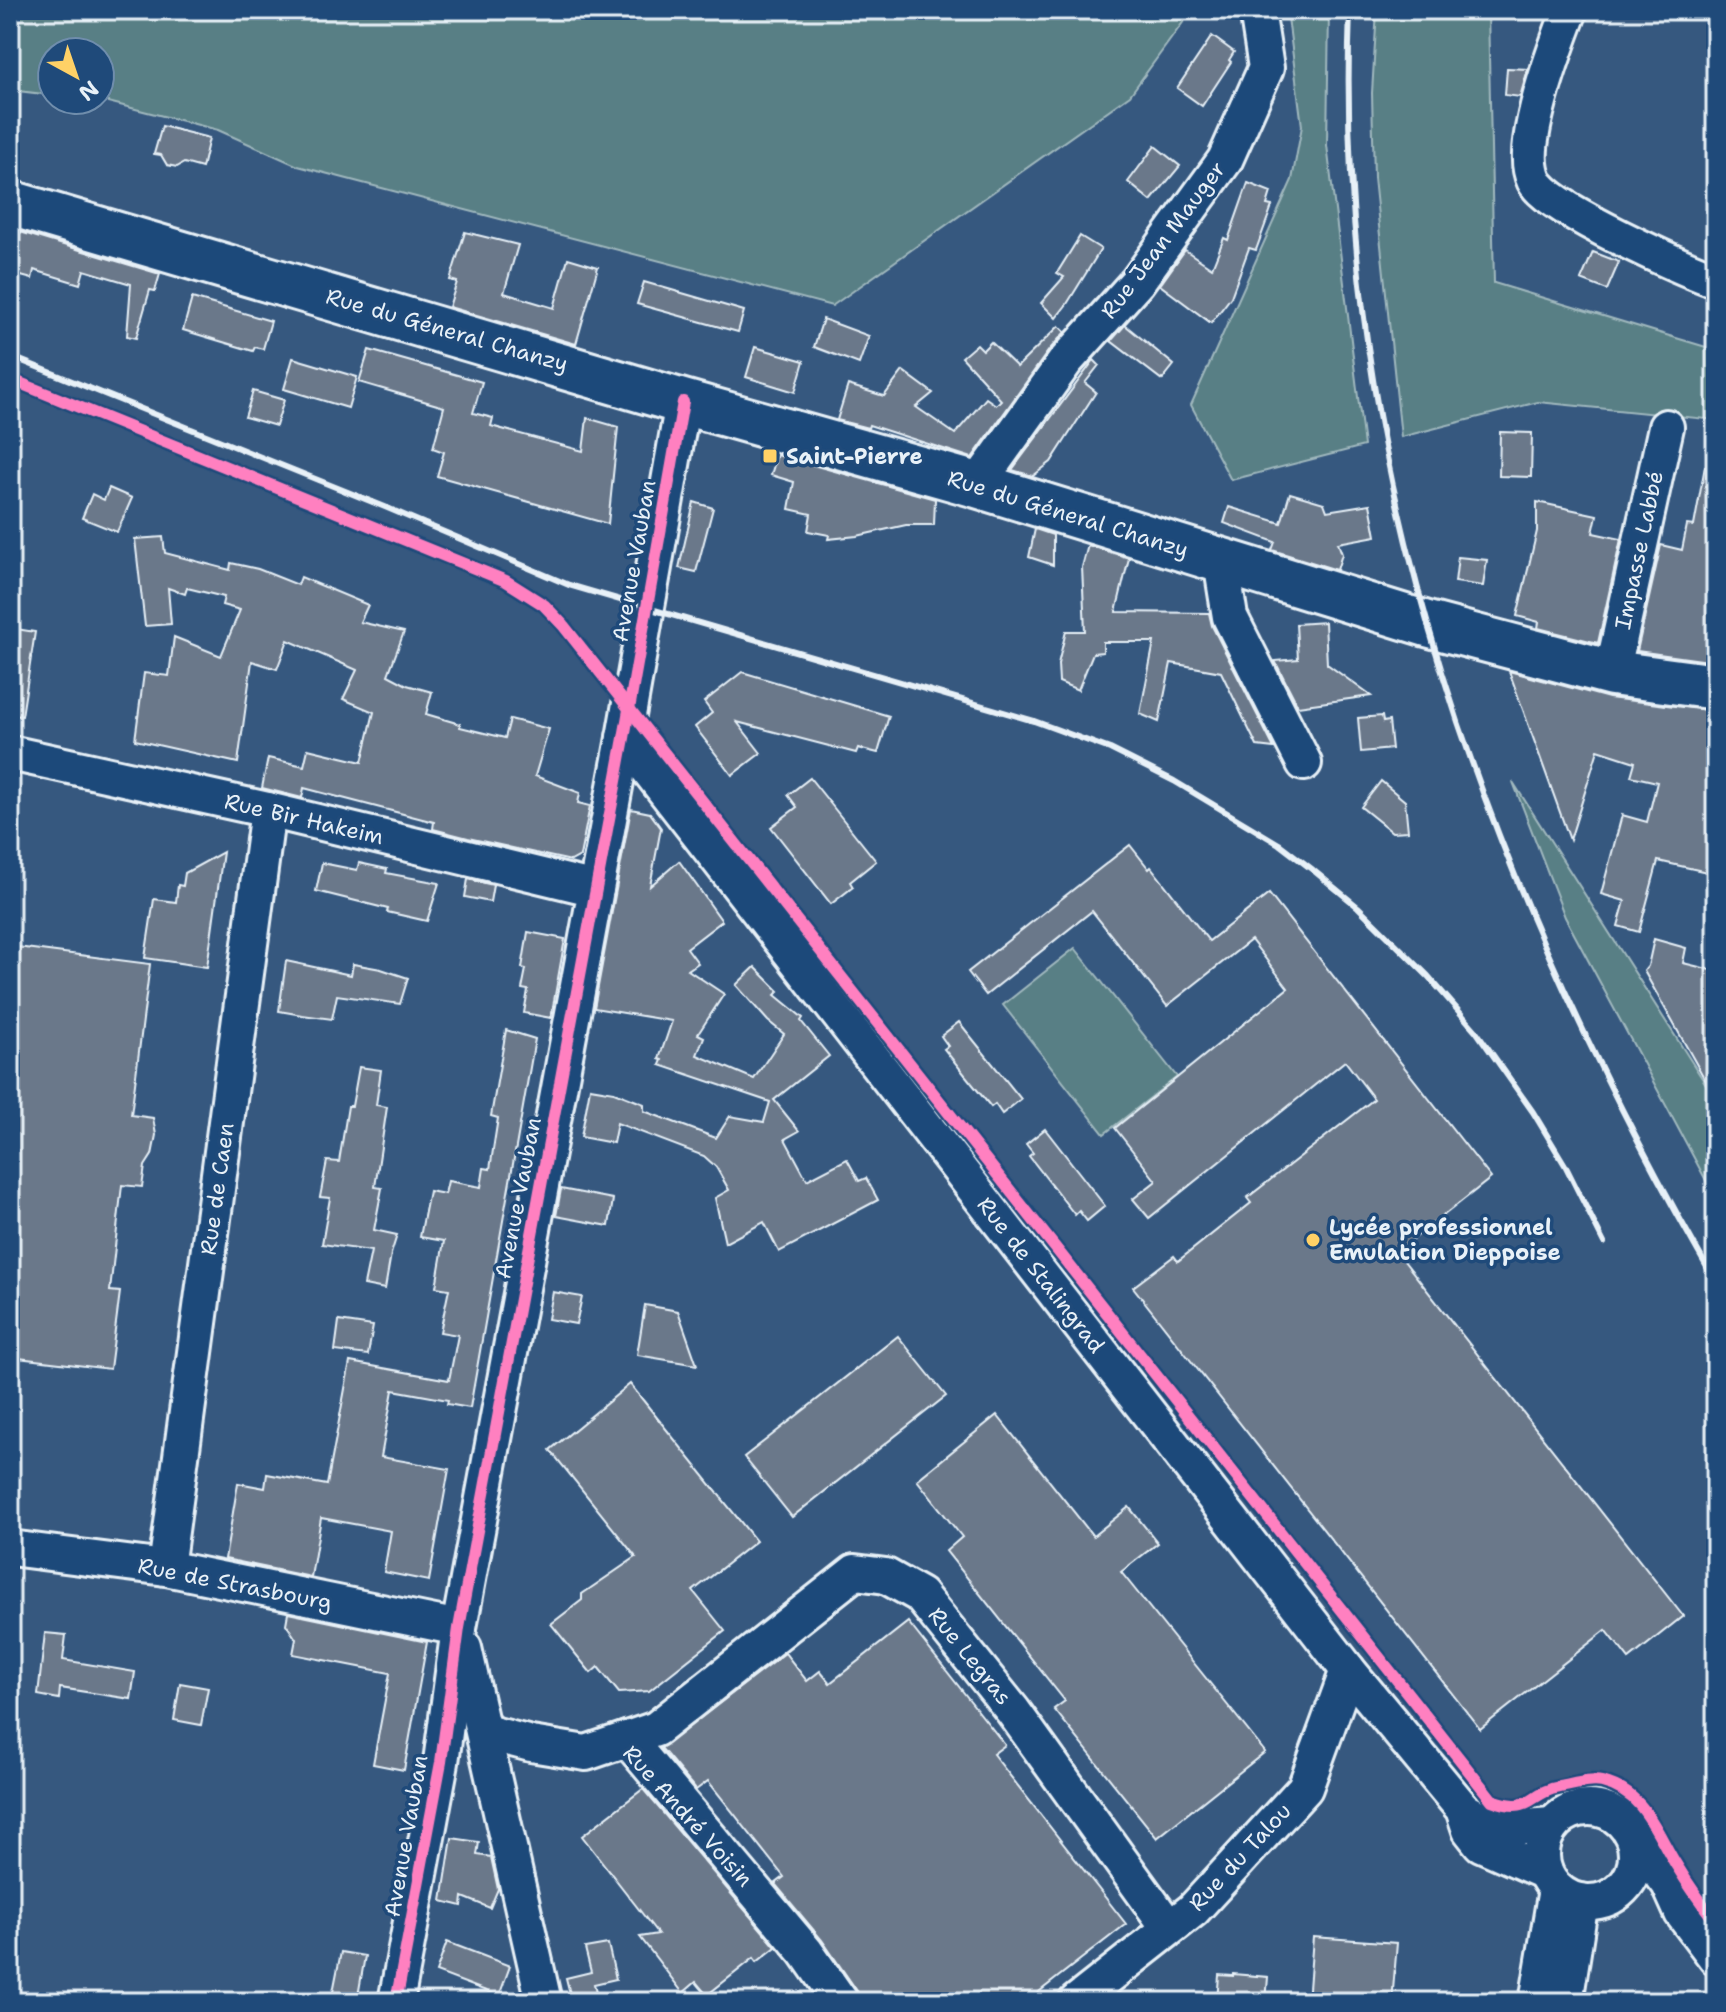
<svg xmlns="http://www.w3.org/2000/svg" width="1726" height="2012" viewBox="0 0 1726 2012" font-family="'Shantell Sans',sans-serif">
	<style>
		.green { fill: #587f85; stroke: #a0b8be; stroke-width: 2 }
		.building { fill: #6b788a; stroke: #e8f1f8; stroke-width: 2 }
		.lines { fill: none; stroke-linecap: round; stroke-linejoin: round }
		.minor-casing { stroke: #e8f1f8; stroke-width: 40 }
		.major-casing { stroke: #e8f1f8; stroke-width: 50 }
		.minor { stroke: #1f4a7a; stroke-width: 34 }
		.major { stroke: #1f4a7a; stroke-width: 44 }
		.rail { stroke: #e8f1f8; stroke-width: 6 }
		.cycleway-casing { stroke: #1f4a7a; stroke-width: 17 }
		.cycleway { stroke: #ff80c0; stroke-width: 12 }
		.poi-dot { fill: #ffd166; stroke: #1f4a7a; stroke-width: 3 }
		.labels { text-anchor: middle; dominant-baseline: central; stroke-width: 7; stroke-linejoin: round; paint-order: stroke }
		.street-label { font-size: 22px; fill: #e8f1f8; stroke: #1f4a7a }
		.poi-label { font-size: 22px; font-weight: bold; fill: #e8f1f8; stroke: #1f4a7a; text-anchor: start }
	</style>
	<rect width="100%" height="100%" fill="#36587f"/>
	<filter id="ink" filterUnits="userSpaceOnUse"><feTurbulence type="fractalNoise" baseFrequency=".0125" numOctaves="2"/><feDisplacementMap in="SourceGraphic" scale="16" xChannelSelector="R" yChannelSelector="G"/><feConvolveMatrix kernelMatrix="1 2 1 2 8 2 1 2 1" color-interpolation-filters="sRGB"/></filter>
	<g filter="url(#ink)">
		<!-- green -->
		<g class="green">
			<path d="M10,10H1192L1130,95L832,306L298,166L218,130L100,100V52H52V95L10,90Z"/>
			<path d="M1287,10H1329L1327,145L1364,446L1231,480L1191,405L1292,180L1302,126Z"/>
			<path d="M1377,10H1488L1494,283L1716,350V420L1538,402L1401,437L1374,178L1372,93Z"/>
			<path d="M1513,782L1716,1100V1199L1565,917Z"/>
			<path d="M1075,948L1177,1077L1104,1134L1003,1005Z"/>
		</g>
		<!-- building -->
		<g class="building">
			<path d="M1212,36L1234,52L1229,60L1231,62L1202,106L1177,88Z"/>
			<path d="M1507,68L1528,69L1520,97L1505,95Z"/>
			<path d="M162,126L209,138L202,168L184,163L177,167L167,165L161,155L154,154Z"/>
			<path d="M1155,146L1180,166L1151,201L1128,182Z"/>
			<path d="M1248,183L1271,192L1267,205L1272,206L1256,250L1249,248L1231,297L1211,323L1160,285L1185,250L1212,268L1224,238L1228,240Z"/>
			<path d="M10,229L160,274L155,291L150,290L136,338L127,336L131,284L84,270L80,284L34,270L32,279L10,273Z"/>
			<path d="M465,232L518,245L504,293L554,308L568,258L598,267L576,344L449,307L457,282L450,280Z"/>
			<path d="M1080,236L1101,249L1067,304L1056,318L1041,303L1064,277L1057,273Z"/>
			<path d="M1593,252L1619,262L1607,290L1581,280Z"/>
			<path d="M644,282L744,311L738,332L637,304Z"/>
			<path d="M192,298L271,321L263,349L255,347L253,351L183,330Z"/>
			<path d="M823,319L869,336L859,364L814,347Z"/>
			<path d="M1125,325L1174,365L1162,380L1111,341Z"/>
			<path d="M1059,326L1065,332L1049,350L972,458L869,425L868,428L837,420L848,385L884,396L903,371L933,393L916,407L955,434L986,398L996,405L1001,400L962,357L977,344L983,350L991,342L1017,367Z"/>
			<path d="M755,347L804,361L795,392L746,377Z"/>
			<path d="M369,350L482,382L473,413L493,418L491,426L583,451L587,418L618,427L608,524L437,476L444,452L433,448L444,407L359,382Z"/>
			<path d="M293,358L357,377L348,408L284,389Z"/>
			<path d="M1094,360L1099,365L1085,383L1096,392L1051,462L1033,476L1012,470Z"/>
			<path d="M253,391L284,400L276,426L245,417Z"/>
			<path d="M1500,432L1532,433L1531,477L1499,476Z"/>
			<path d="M777,455L935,499L934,525H906L857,536L828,539L829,535L808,531L811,514L789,509L794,482L771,475Z"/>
			<path d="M1705,466L1716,467V662L1637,651L1661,545L1682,550L1687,525L1694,526Z"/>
			<path d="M109,488L132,498L117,532L82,518L92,494L104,500Z"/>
			<path d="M1290,493L1324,503L1327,511L1370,504L1376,536L1338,543L1342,554L1337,570L1272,550L1275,542L1224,523L1229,507L1281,523Z"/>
			<path d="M694,502L713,508L696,572L679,568Z"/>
			<path d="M1537,502L1597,515L1593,533L1621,539L1598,643L1538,628L1539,622L1517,616L1537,531Z"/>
			<path d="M1035,529L1053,535V565L1029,557Z"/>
			<path d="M163,537L165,553L230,570L231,563L258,569L298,585L301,577L368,605L360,622L404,632L388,675L407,685L432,692L426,714L460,724V727L505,738L510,719L549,729L535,776L580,793L578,803L590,806L580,856L571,861L468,838L433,829L434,822L304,788L302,798L262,788L268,758L304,766L308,749L362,762L374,712L343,699L357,670L288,640L277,669L252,661L238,763L135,740L144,673L169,676L174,637L221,656L240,610L222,605L224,597L187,588L185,594L168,588L171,624L145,626L135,539Z"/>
			<path d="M1088,545L1129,558L1116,612L1209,613L1212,626L1274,748L1257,746L1221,672L1171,663L1159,722L1140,714L1154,642H1103V652L1093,653L1078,690L1059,682L1058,664L1066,631H1085L1082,567Z"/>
			<path d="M1458,557L1487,560L1483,586L1455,582Z"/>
			<path d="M1325,622L1327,664L1371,696L1298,706L1275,661L1298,659L1296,624Z"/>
			<path d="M10,628L35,632L22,716L10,715Z"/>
			<path d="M1509,671L1609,698L1716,711V874L1658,861L1639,932L1618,926L1625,901L1601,894L1622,815L1647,822L1657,782L1631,776L1635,762L1598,750L1570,840Z"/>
			<path d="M742,672L889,716L878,753L858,748L856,753L737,722L761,753L732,775L695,727L712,713L704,702Z"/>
			<path d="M1382,716L1383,722L1389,721L1392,749L1361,752L1358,718Z"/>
			<path d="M810,778L876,861L850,882L853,887L831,904L771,827L797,807L788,795Z"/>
			<path d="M1381,781L1405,801L1408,831L1392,832L1361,807Z"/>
			<path d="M631,809L650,813L661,828L650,886L679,861L722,921L687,948L698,963L688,970L724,994L698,1034L704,1037L697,1055L754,1079L784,1034L768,1021L736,985L755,967L779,991L775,995L803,1018L801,1021L829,1056L774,1100L799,1131L785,1139L807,1180L847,1159L859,1181L866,1178L878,1200L779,1252L764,1222L725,1243L715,1198L729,1190L716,1167L704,1156L617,1123L613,1143L581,1137L590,1088L614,1092L644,1104V1111L716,1138L730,1116L764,1122L770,1102L660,1065L662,1060L659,1059L672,1021L594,1008Z"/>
			<path d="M1130,845L1149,869L1151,867L1209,941L1269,894L1491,1178L1397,1252L1683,1616L1629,1659L1606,1630L1480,1729L1133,1287L1174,1256L1178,1261L1251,1203L1247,1198L1374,1099L1345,1061L1149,1218L1133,1199L1156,1181L1115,1128L1288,988L1251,940L1167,1006L1092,911L986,995L968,972Z"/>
			<path d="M223,852L207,967L145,958L154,899L176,902L178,885L183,886L185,873Z"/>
			<path d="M322,863L357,870L359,863L387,869L386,873L439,883L427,921L387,912L388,909L316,891Z"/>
			<path d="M468,879L493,885L490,902L465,897Z"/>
			<path d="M528,932L565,939L551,1018L524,1013L528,990L522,989L526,969L522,968Z"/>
			<path d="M1654,939L1686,948L1683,963L1716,971V1099L1644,971L1648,966Z"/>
			<path d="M17,947L150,964L131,1115L153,1118L156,1135L152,1155L145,1166L142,1187L122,1185L110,1291L120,1292L110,1369L10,1357V1008Z"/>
			<path d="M286,961L351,975L353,964L381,969L408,978L400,1004L337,995L332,1019L302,1015L279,1011Z"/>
			<path d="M959,1022L1021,1099L1002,1114L995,1104L991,1107L944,1049L948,1046L941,1036Z"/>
			<path d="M506,1030L535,1039L470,1408L447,1404L448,1400L393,1390L381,1457L449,1469L429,1581L384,1572L391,1531L321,1518L311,1577L225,1559L238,1483L265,1488L267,1474L327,1485L350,1362L449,1380L458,1335L440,1332L449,1289L436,1287L444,1241L420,1237L429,1191L445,1194L448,1181L481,1187L484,1168L490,1169L498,1118L491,1116Z"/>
			<path d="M359,1067L381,1070L376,1105L387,1107L375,1187L382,1188L374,1230L397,1235L391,1254L385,1289L364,1285L371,1251L322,1244L330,1198L320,1197L327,1161L339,1162L348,1106H352Z"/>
			<path d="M1045,1129L1105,1206L1087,1221L1079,1211L1075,1215L1029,1156L1033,1153L1026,1144Z"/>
			<path d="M561,1189L613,1199L609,1226L556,1216Z"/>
			<path d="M553,1292L582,1297L576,1324L548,1319Z"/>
			<path d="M645,1305L678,1311L697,1365L637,1355Z"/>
			<path d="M339,1321L373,1326L368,1355L335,1351Z"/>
			<path d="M898,1336L946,1396L792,1517L744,1457Z"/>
			<path d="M630,1384L756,1541L693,1591L725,1631L649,1691L619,1693L598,1667L591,1673L551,1624L582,1600V1594L636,1557L550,1450Z"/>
			<path d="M997,1415L1093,1536L1129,1507L1158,1543L1121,1572L1265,1752L1157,1838L1054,1709L1065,1701L946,1551L962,1537L917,1480Z"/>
			<path d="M288,1613L427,1642L404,1770L373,1764L390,1673L293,1654L296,1639L286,1624Z"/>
			<path d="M908,1622L1005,1745L993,1754L1126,1924L1026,2002H861L857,1991L822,1940L775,1884L784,1877L708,1781L696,1790L661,1748L785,1653L807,1681L820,1671L830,1683Z"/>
			<path d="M45,1633L66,1635L63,1660L135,1672L131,1699L60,1688L59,1699L38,1695Z"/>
			<path d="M180,1683L208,1688L201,1725L174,1720Z"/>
			<path d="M643,1789L776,1947L757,1962L754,1958L707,1995L696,1982L683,1993L640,1937L658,1934L582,1836Z"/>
			<path d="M452,1838L479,1842L477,1855L491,1857L498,1889L490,1908L463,1897L462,1906L442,1901Z"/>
			<path d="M1313,1937L1397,1943L1392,2002H1308Z"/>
			<path d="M447,1942L510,1966L499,1996L436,1972Z"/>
			<path d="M608,1944L616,1979L594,1984L598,2002H572L566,1978L591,1972L585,1948Z"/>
			<path d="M341,1952L365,1956L357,2002H331Z"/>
			<path d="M1233,1974L1268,1977L1266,2002H1217L1219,1975L1233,1976Z"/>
		</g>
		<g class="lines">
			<!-- minor casing -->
			<g class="minor-casing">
				<g id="minor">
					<path d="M1570,10C1556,46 1523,134 1531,170C1532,175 1534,182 1538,186C1560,213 1680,267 1716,280"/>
					<path d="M977,485L1065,362L1137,282L1225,160L1266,68L1257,10"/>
					<path d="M1221,561L1230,617L1304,763"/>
					<path d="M1612,673L1666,427"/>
					<path d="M624,738L1348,1670L1463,1809L1470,1830L1481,1844L1545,1872"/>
					<path d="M10,753L268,810L596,889"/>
					<path d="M10,1548L166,1568L459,1628"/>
					<path d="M166,1568L268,810"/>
					<path d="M464,1648L544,2002"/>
					<path d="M485,1732L531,1744L586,1753L627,1739L806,1952L841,2002"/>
					<path d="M627,1739L656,1729L855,1572L886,1576L920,1595L1013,1711L1169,1928"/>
					<circle cx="1589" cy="1855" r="47"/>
					<path d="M1464,1810L1498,1829L1552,1825"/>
					<path d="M1634,1838L1669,1884L1682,1913L1716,1958"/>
					<path d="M396,2002L441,1762L459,1628L624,738L683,402"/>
					<path d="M1076,2002L1193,1910L1305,1788L1348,1670"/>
					<path d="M1537,2002L1556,1889"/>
					<path d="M1565,2002L1581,1901"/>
				</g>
			</g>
			<!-- major casing -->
			<g class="major-casing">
				<path id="major" d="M10,203L683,402L977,485L1427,624L1612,673L1716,687"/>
			</g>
			<!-- minor -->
			<use href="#minor" class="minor"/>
			<!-- major -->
			<use href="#major" class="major"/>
			<!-- rail -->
			<g class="rail">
				<path d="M1350,10C1332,468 1491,892 1716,1283"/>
				<path d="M10,356L385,507L569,585L1034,721L1110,749L1174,781L1279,844L1313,870L1358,907L1428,976L1476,1031L1533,1112L1565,1165L1604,1243"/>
			</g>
			<!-- cycleway casing -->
			<g class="cycleway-casing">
				<g id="cycleway">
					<path d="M10,379L506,581L544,605L563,625L1492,1800C1533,1815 1528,1792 1560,1787C1572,1785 1590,1779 1602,1782C1645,1792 1656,1833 1677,1866C1689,1886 1702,1904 1716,1922"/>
					<path d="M396,2002L441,1762L459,1628L624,738L683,402"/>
				</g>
			</g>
			<!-- cycleway -->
			<use href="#cycleway" class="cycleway"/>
		</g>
	</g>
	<!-- markers -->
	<g class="poi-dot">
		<rect x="762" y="448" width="16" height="16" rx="4"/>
		<circle cx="1313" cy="1240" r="8"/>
	</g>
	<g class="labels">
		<!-- street labels -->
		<g class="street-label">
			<text transform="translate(1163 240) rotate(-53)">Rue Jean Mauger</text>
			<text transform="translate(447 330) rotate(16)">Rue du Géneral Chanzy</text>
			<text transform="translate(1068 514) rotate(17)">Rue du Géneral Chanzy</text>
			<text transform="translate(1639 550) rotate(-78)">Impasse Labbé</text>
			<text transform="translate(634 561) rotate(-80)">Avenue Vauban</text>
			<text transform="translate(304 819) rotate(13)">Rue Bir Hakeim</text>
			<text transform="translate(217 1189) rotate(-82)">Rue de Caen</text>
			<text transform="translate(518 1198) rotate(-79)">Avenue Vauban</text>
			<text transform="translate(1041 1275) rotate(52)">Rue de Stalingrad</text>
			<text transform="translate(235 1584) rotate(11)">Rue de Strasbourg</text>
			<text transform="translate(970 1656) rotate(51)">Rue Legras</text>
			<text transform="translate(688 1816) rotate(48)">Rue André Voisin</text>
			<text transform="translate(406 1836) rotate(-80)">Avenue Vauban</text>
			<text transform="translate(1240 1857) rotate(-47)">Rue du Talou</text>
		</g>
		<!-- poi labels -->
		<g class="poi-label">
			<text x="786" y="456">Saint-Pierre</text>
			<text x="1329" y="1227">Lycée professionnel<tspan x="1329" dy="25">Emulation Dieppoise</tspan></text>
		</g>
	</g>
	<!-- margin -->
	<rect width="1726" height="2012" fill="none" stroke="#1f4a7a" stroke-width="40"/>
	<rect x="20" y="20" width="1686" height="1972" fill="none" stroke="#e8f1f8" stroke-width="3" filter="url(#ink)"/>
	<!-- north arrow -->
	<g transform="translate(76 76) rotate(140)"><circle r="38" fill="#1f4a7a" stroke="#6f8dac" stroke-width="2"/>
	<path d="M0-6L14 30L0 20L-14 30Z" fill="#ffd166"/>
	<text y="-12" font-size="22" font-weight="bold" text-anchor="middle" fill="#e8f1f8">N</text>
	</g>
</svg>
